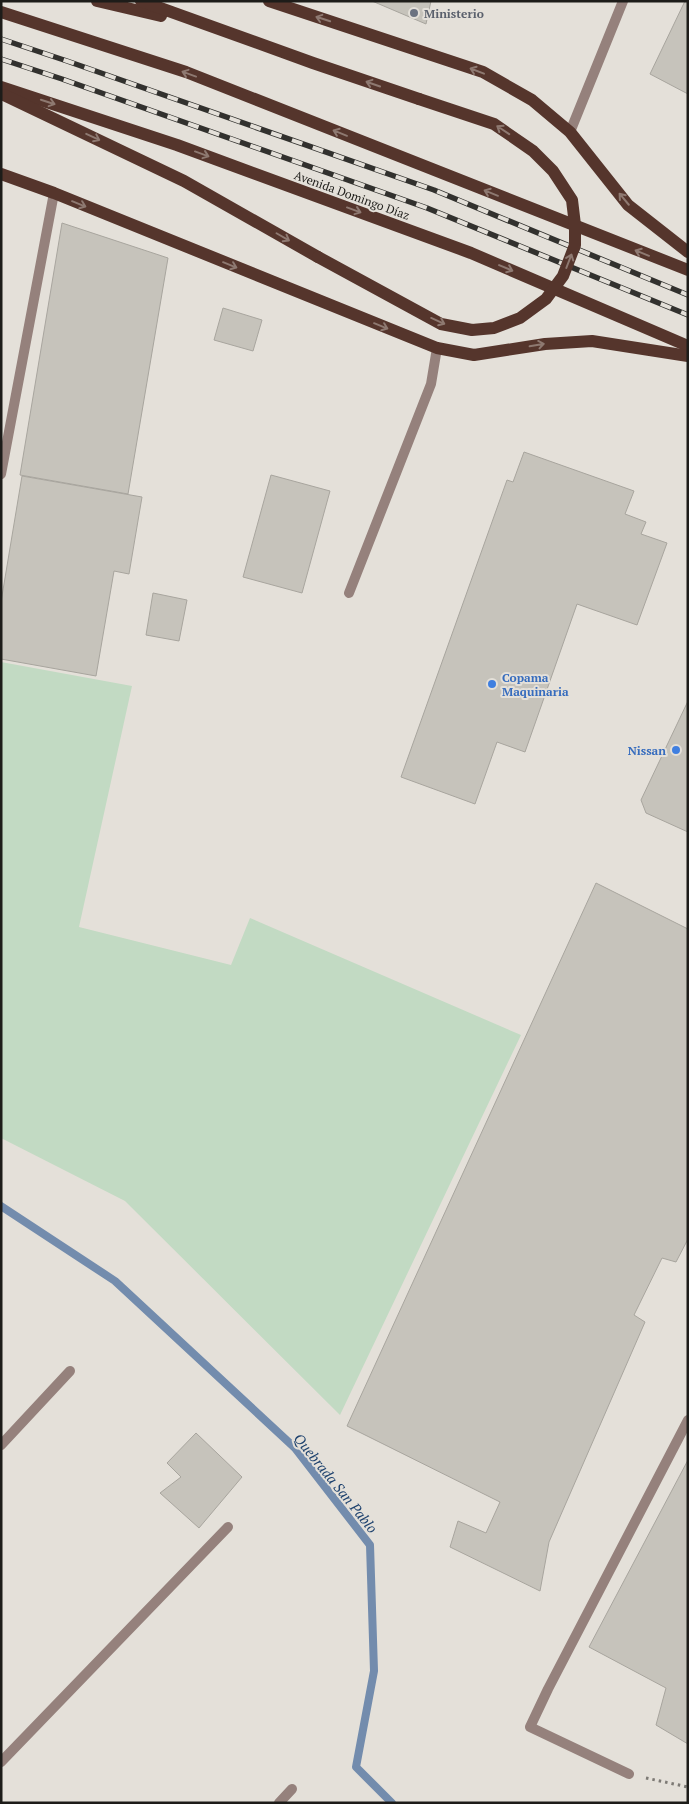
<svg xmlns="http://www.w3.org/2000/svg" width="689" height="1804" viewBox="0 0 689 1804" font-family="'PT Serif',serif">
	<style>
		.green { fill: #c2dac3 }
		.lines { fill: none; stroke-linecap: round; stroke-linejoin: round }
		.stream { stroke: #738cad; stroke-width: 8 }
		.building { fill: #c6c3bb; stroke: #a8a59e }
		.path { stroke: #7d7a75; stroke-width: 3; stroke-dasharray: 2.5 4; stroke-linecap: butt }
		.lane { stroke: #95817c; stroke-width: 10 }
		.street { stroke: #95817c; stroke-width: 10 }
		.primary { stroke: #55352c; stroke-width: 12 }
		.rail-casing { stroke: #32312e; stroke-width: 5.5 }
		.rail { stroke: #e4e0d9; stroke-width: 4; stroke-dasharray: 11; stroke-linecap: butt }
		.primary-bridge { stroke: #55352c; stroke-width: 12 }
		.oneway { stroke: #8e7971 }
		.worship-dot { fill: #6b7280; stroke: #e4e0d9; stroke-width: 2 }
		.shop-dot { fill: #3f7fe0; stroke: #e4e0d9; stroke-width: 2 }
		.labels { text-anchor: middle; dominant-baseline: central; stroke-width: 4; stroke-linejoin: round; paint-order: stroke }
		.worship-label { font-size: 12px; font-weight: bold; fill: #5b616d; stroke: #e4e0d9; text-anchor: start }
		.street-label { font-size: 12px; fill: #1d1c19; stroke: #e4e0d9 }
		.shop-label { font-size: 12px; font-weight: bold; fill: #366cbe; stroke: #e4e0d9; text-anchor: start }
		.water-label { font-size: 14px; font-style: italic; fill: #1e426e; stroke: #e4e0d9 }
	</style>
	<rect width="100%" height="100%" fill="#e4e0d9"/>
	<!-- green -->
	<path class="green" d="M1,662L132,686L79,927L231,965L250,918L521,1035L340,1415L125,1201L1,1138Z"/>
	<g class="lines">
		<!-- stream -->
		<path class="stream" d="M1,1206L115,1281L295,1448L370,1545L374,1671L356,1767L392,1803"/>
	</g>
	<!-- building -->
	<g class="building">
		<path d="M372,1H431L426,24Z"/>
		<path d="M685,1H688V94L650,74Z"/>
		<path d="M62,223L168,258L128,494L20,475Z"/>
		<path d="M223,308L262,320L253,351L214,340Z"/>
		<path d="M524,452L634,491L625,514L646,522L641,534L667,543L637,625L577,604L525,752L497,742L475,804L401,777L507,480L513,482Z"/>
		<path d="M271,475L330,491L302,593L243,577Z"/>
		<path d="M22,476L142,497L129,574L114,571L96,676L1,659V602Z"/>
		<path d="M153,593L187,600L179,641L146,635Z"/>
		<path d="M688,701V832L646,813L641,800Z"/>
		<path d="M596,883L688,929V1239L676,1262L662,1258L634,1315L645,1322L549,1542L540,1591L450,1547L458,1521L486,1533L500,1502L347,1426Z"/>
		<path d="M196,1433L242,1477L199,1528L160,1493L181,1477L167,1463Z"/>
		<path d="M688,1460V1744L656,1725L666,1688L589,1647Z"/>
	</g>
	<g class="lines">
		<!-- path -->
		<path class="path" d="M646,1778L688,1787"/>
		<!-- lane -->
		<g class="lane">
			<path d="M570,132L623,1"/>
			<path d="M349,593L431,384L437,348"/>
			<path d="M629,1774L530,1727L548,1689L688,1420"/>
		</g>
		<!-- street -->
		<g class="street">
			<path d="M1,474L54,193"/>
			<path d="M1,1445L70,1371"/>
			<path d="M1,1762L228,1527"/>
			<path d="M279,1803L292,1789"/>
		</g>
		<!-- primary -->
		<g class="primary">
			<path d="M97,1L161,16"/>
			<path d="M141,1L313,63L419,99"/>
			<path d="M269,1L483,72L532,100L570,132L628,205L688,252"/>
			<path d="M1,12L186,72L688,270"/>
			<path d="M1,87L177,145L471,253L688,346"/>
			<path d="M4,95L184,181L318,257"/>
			<path d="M1,174L54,193L437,348L474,355L545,344L592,341L688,356"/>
		</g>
		<!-- rail casing -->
		<g class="rail-casing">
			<g id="rail">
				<path d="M1,39L67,61L434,190L688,295"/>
				<path d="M1,59L62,79L427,208L688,315"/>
			</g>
		</g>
		<!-- rail -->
		<use href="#rail" class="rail"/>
		<!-- primary-bridge -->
		<path class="primary-bridge" d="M318,257L441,324L472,330L494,328L520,318L546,299L563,276L575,245V225L572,200L553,171L533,151L494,124L419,99"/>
	</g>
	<!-- one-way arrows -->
	<defs><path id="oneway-shaft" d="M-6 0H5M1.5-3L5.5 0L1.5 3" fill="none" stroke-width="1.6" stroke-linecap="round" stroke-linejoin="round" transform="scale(1.25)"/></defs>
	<g class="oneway">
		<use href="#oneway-shaft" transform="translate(323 19) rotate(-162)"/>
		<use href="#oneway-shaft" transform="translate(477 71) rotate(-159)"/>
		<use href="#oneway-shaft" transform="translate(189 74) rotate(-160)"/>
		<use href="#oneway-shaft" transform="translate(373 84) rotate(-161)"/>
		<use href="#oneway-shaft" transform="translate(48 102) rotate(18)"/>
		<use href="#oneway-shaft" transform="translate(503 130) rotate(-146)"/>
		<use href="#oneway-shaft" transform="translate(340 133) rotate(-158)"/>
		<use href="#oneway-shaft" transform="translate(93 137) rotate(25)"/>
		<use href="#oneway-shaft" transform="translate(202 154) rotate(20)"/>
		<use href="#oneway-shaft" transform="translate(491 193) rotate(-158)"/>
		<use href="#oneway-shaft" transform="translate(624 199) rotate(-130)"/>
		<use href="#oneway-shaft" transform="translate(79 204) rotate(22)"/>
		<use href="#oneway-shaft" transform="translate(354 210) rotate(20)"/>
		<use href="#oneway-shaft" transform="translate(283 237) rotate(30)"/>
		<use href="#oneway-shaft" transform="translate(642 253) rotate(-158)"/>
		<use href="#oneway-shaft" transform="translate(569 261) rotate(-69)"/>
		<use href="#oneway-shaft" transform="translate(230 265) rotate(22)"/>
		<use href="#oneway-shaft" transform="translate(506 268) rotate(23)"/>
		<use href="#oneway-shaft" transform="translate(438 321) rotate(24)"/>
		<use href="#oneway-shaft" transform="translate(381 326) rotate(22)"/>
		<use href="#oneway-shaft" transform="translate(537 345) rotate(-10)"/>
	</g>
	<!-- markers -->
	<circle class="worship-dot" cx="414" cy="13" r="5"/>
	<g class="shop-dot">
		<circle cx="492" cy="684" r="5"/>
		<circle cx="676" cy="750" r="5"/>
	</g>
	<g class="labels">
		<!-- worship labels -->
		<g class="worship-label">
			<text x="424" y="13">Ministerio</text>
		</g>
		<!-- street labels -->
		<g class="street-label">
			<text transform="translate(352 195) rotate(20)">Avenida Domingo Díaz</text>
		</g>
		<!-- shop labels -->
		<g class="shop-label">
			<text x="502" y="677">Copama<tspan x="502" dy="14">Maquinaria</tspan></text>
			<text x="666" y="750" text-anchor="end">Nissan</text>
		</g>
		<!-- water labels -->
		<g class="water-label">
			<text transform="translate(336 1483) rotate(51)">Quebrada San Pablo</text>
		</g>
	</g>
	<!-- border -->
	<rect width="689" height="1804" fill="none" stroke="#1d1c19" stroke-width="5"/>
</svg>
